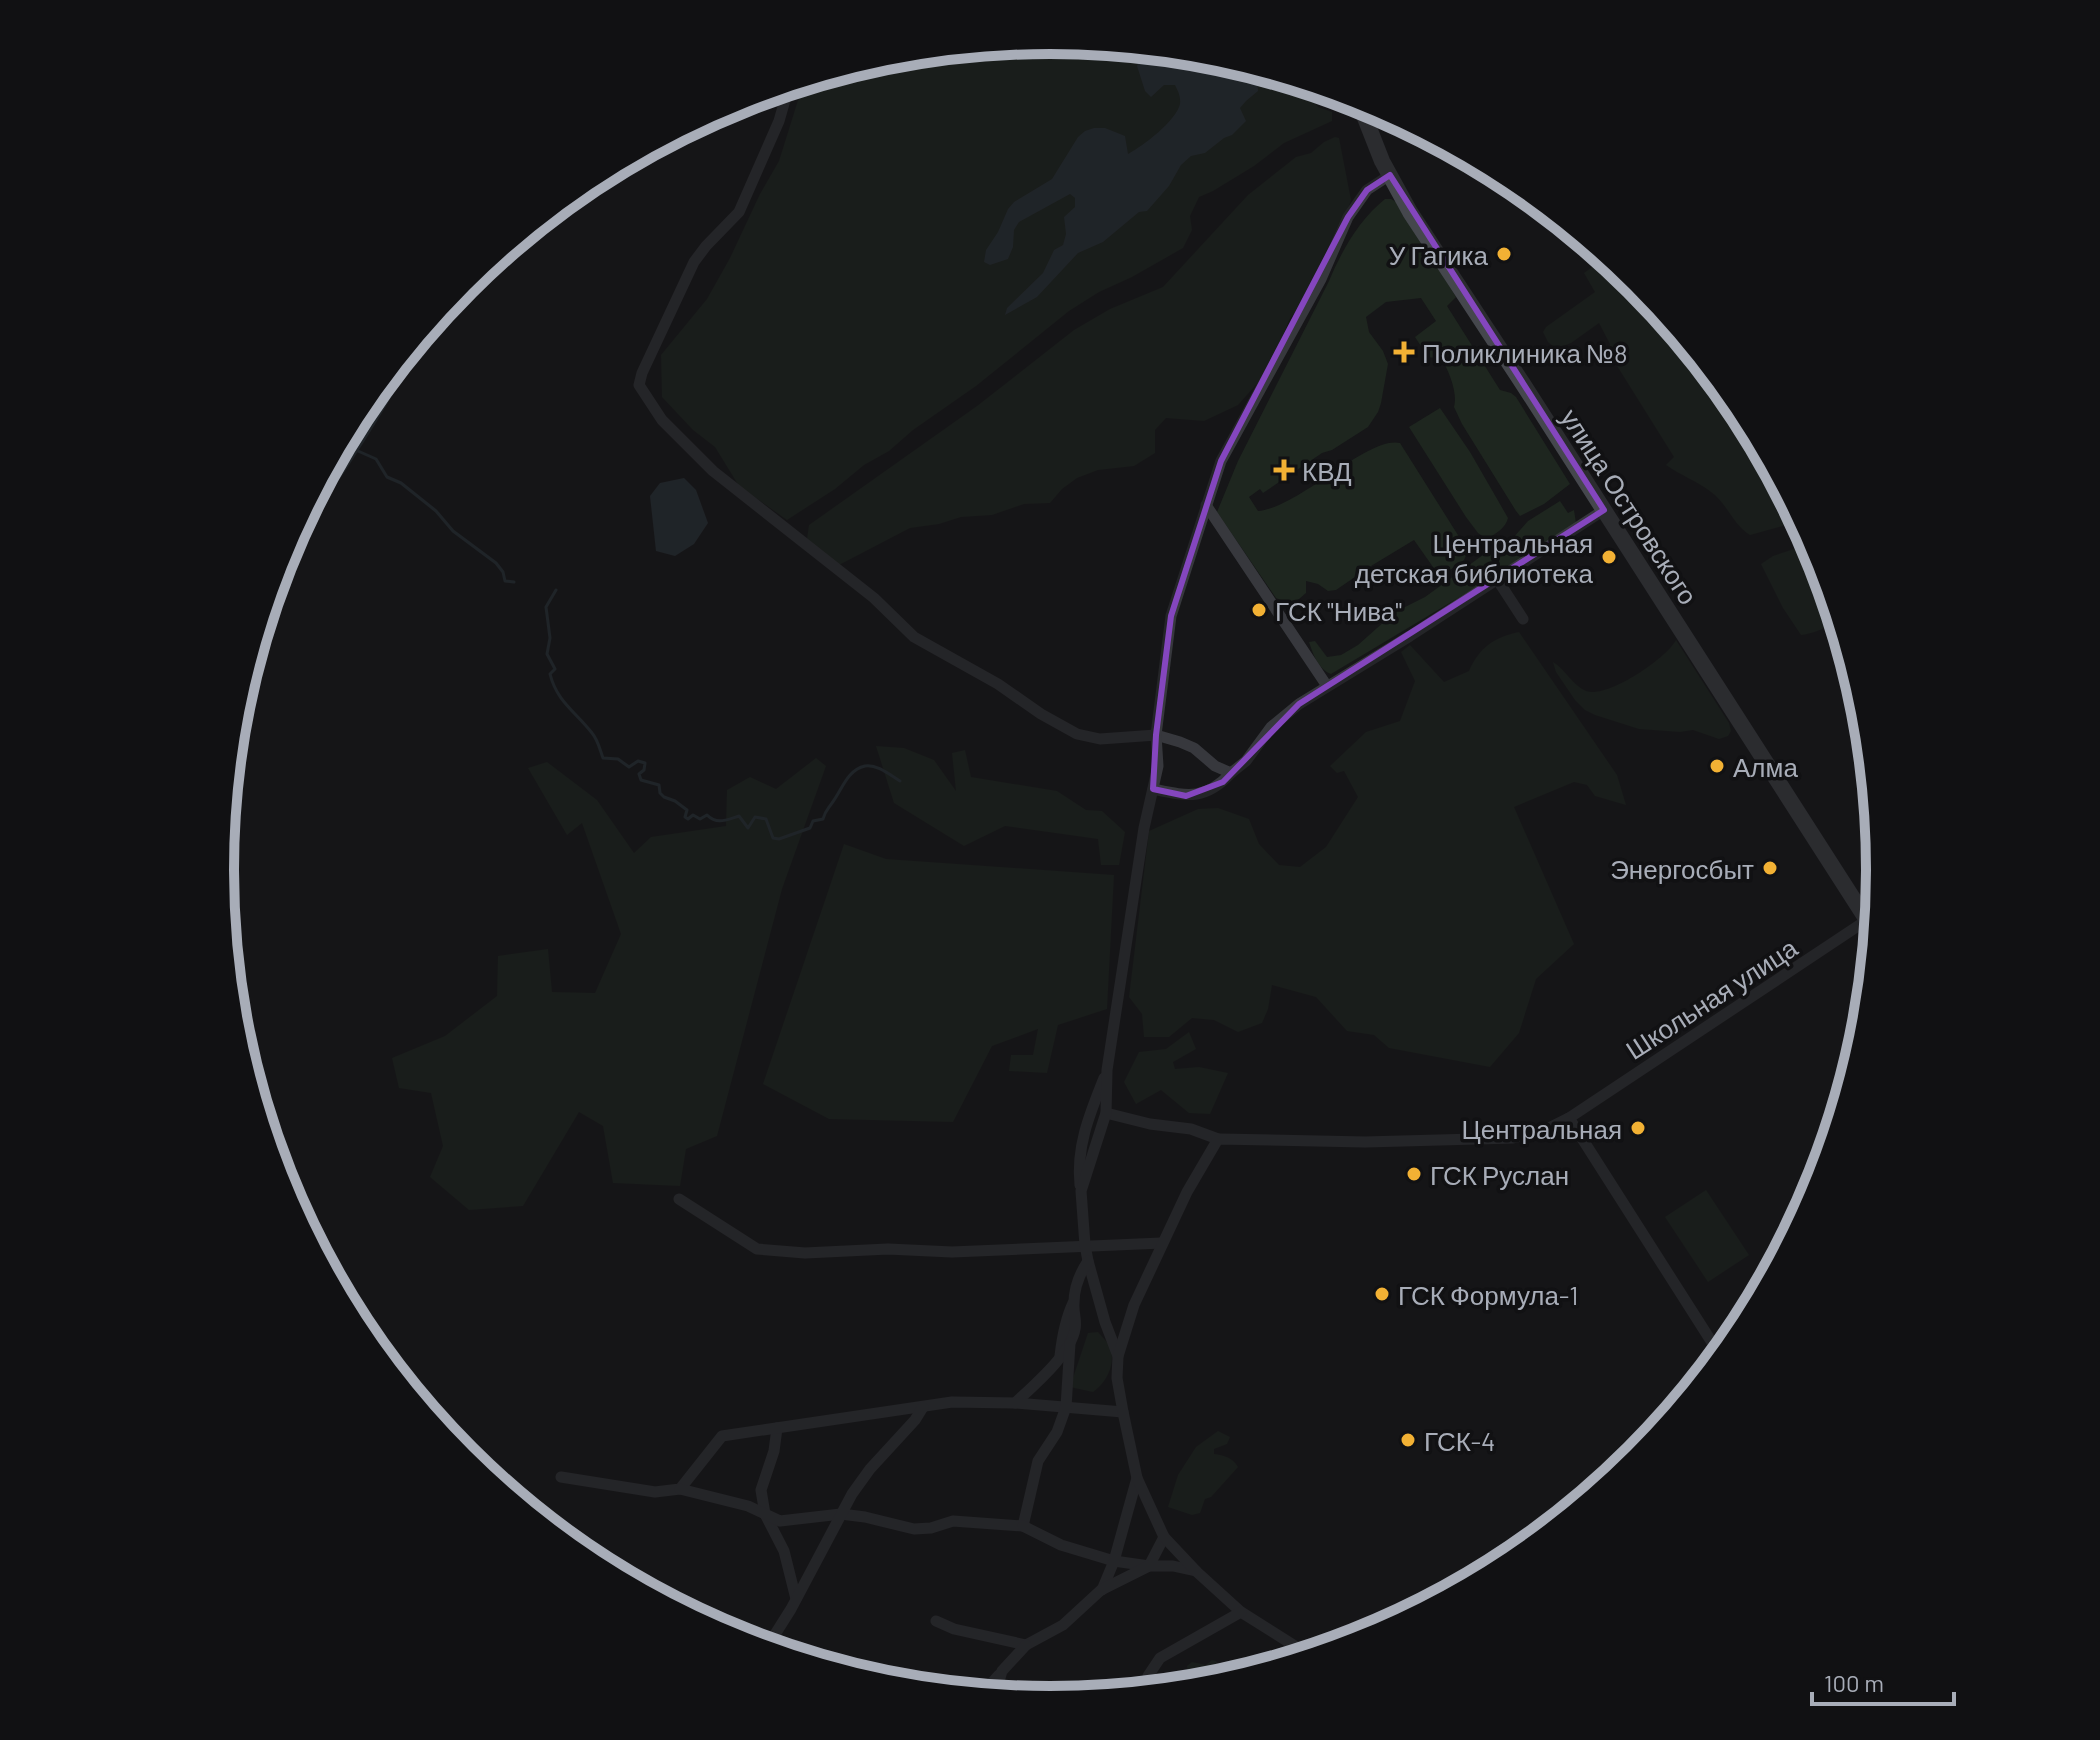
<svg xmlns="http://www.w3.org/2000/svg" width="2100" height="1740" viewBox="0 0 2100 1740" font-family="Barlow,sans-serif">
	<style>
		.green { fill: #1e261f }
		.water { fill: #2c353c }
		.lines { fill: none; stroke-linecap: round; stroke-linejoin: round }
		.stream { stroke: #2c353c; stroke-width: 3 }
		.minor { stroke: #37383d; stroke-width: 11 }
		.secondary { stroke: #45474d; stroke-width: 16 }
		.marked { fill: none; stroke: #8446be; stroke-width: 6; stroke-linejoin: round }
		.poi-dot { fill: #f2b134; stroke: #111113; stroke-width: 3 }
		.labels { text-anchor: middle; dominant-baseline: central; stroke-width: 7; stroke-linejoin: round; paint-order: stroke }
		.poi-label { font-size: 26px; fill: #a8adb8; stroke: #111113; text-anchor: start }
		.street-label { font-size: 26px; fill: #a8adb8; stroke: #111113 }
		.rim { fill: none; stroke: #a8adb8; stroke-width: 10 }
	</style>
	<rect width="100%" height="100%" fill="#161618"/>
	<!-- green -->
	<g class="green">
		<path d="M1050,40L1212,56L1299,82L1318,107L1332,112V121L1284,143L1254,166L1213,191L1199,197L1190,216L1192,230L1183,248L1132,277L1099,292L1069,311L976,386L913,430L889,451L864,465L835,489L787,520L739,486L715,447L693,430L662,397L661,355L707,299L730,258L760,194L779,161L804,81L889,56Z"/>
		<path d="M1335,137L1339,138L1351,200L1342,226L1306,298L1289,320L1278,350L1262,378L1238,405L1204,421L1166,418L1155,430V453L1134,466L1098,470L1077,478L1062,489L1050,503L1024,504L992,515L961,517L939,524L910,528L839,565L807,539L809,525L977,406L1074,330L1110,309L1163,287L1248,195L1296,157L1311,153L1324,142Z"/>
		<path d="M1447,145L1479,163L1462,173Z"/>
		<path d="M1385,199H1391L1398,203L1456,297L1447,306L1500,390L1511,393L1516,397L1570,484L1544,504L1520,516L1516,511L1462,424L1454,407C1458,393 1449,372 1442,359L1428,357L1415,337L1436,321L1421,298L1386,302L1366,317L1369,332L1383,351L1388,364L1381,403L1378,412L1368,427L1332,450L1322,453L1263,493L1260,489L1249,497L1258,511C1298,508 1369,435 1400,443L1468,551L1464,560L1440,577L1414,540L1371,566L1336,590L1328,591L1318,584L1306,581V593L1292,605L1276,598L1217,512L1238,461L1329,281C1342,250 1359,220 1385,199Z"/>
		<path d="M1606,257L1637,283L1740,409L1797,514L1783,526L1750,535C1733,525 1727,503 1711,492C1697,481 1680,475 1666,465L1674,457L1609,353L1610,344L1599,323L1571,343L1556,349L1548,342L1543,332L1546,327L1595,292L1584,273Z"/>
		<path d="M1440,408L1470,452L1508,518C1506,528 1495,534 1487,539L1478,533L1466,517L1409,427Z"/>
		<path d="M1560,501L1568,513L1574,510L1576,523L1473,589L1331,674C1318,669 1313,654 1309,642L1315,641L1327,657L1341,655L1358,645L1395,612L1425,597L1494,547L1513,538L1528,521Z"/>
		<path d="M1812,543L1817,553L1843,640L1832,625C1821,629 1812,634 1801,635L1783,608L1761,564L1773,556Z"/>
		<path d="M1519,632L1617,775L1626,805L1595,796L1587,785L1574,782L1514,807L1574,944L1536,979L1519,1033L1490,1067L1389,1048L1374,1035L1347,1031L1316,997L1272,985L1268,1009L1262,1023L1238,1032L1214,1020L1192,1018L1169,1037H1144L1142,1014L1129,997L1149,831L1198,809L1218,808L1249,819L1259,844L1279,865L1300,867L1326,847L1358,797L1344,771L1337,773L1330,766L1366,732L1400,721L1415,681L1401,652L1410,645L1444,682L1469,671C1479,648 1494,637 1519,632Z"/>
		<path d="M1676,640L1729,723L1731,731L1728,736L1719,739L1693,730L1680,732L1639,729L1595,715L1585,710L1575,700L1556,672L1553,662C1565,669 1573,686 1586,691C1607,699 1667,658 1676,640Z"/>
		<path d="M876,746L904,748L934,760L956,791L952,753L965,750L971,777L1057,791L1086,810L1102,811L1125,832L1119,865H1101L1098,839L1005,826L964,846L894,803Z"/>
		<path d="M816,758L826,766L782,889L717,1136L686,1149L680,1186L613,1183L603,1126L579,1112L523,1206L469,1210L430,1177L443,1146L431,1093L399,1088L392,1058L445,1036L497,996L498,956L548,949L552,992L595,993L621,934L582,823L567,835L528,768L547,762L597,800L634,853L651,837L726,826L727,790L750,777L776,789Z"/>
		<path d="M844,844L886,859L1114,875L1107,1009L1058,1025L1047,1073L1009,1071L1011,1055H1033L1038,1029L992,1046L953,1122L829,1119L763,1084Z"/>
		<path d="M1189,1032L1196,1049L1173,1062L1175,1069L1199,1067L1228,1073L1210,1114L1189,1113L1161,1090L1136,1104L1124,1082L1139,1052L1166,1049Z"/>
		<path d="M1706,1190L1749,1255L1708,1282L1665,1217Z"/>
		<path d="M1098,1332C1102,1337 1109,1343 1111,1349C1115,1366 1106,1383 1093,1392L1070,1387L1088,1333Z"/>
		<path d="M1218,1431L1230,1437L1227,1444L1214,1449V1454C1224,1455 1233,1458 1238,1467L1211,1497L1205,1499L1200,1513L1192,1515L1168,1507L1178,1475L1196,1447Z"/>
		<path d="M1212,1660L1216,1661L1224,1674L1219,1682L1199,1685V1681L1188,1673L1187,1666L1192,1662L1206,1665Z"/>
	</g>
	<!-- water -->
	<g class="water">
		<path d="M1144,49L1212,56L1262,71L1257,75L1258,91L1246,101L1240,108L1246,121L1232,135L1224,138L1205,153L1191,156L1181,165L1169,186L1147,211L1139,212L1103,242L1078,253L1037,297L1005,315L1007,308L1043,273L1054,250L1063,245L1066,234L1064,217L1075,207V198L1070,194L1019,222L1014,230L1013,247L1008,259L990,265L984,262L986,250L998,232L1008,209L1014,202L1052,179L1078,137L1085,131L1094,128H1105L1125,136L1128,154C1143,146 1176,121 1180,104C1181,97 1178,91 1175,85H1164L1151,97L1145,91L1137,66Z"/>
		<path d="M430,324C389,411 332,491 278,570L283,552L360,409Z"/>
		<path d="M684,478L696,490L708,523L694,544L675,556L656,551L650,496L660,483Z"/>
	</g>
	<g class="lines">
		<!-- stream -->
		<g class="stream">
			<path d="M358,451L376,459L387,477L401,483L436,511L453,531L496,563L503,572L505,581L514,582"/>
			<path d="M556,590L546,607L550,638L547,654L555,669L550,674C557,702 576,712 592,733C598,740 600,750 603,758L618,759L629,767L638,761L645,763L644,770L639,774L641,780L659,785L660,793L664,797L675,801L687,810L685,817L688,819L693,815L700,819L707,815C717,825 726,820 739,816L748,828L755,817L766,819L773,838L779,839L810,828L813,821L823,819C825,811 828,809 832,803C842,790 847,770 865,766C877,764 890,775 900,781"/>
		</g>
		<!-- minor -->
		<g class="minor">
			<path d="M789,86L779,121L739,212L706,246L694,262L642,373L639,385L662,420L713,471L874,598L914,637L998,684L1041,714L1077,734L1100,739L1156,735L1180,742L1194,748L1215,766L1231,773L1246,761L1271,727L1299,704L1410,636L1604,510"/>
			<path d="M1206,505L1327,686"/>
			<path d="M1497,579L1523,619"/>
			<path d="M1153,789C1187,796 1205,801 1231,773"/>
			<path d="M1106,1113L1150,1124L1191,1129L1218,1139"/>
			<path d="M1569,1118L1720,1355"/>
			<path d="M1080,1185C1076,1146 1090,1113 1104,1078"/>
			<path d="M679,1199L757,1249L805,1253L888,1249L952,1252L1162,1243"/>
			<path d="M1060,1356C1062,1338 1065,1320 1073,1303"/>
			<path d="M1118,1356L1105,1322L1088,1261L1085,1245L1081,1191L1106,1113L1107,1070L1144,828L1158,766L1156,735L1171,616L1221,461L1321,279L1348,217L1367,190L1390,175"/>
			<path d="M1015,1403C1033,1386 1071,1354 1075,1329C1077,1321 1073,1312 1074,1303C1074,1289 1080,1273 1088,1261"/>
			<path d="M777,1428L774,1451L761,1490L765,1514L784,1551L796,1599"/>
			<path d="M561,1477L655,1492L680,1489L722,1436L952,1402L1015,1403L1123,1412"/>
			<path d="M496,1479L506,1490L538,1515L586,1545L620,1577"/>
			<path d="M680,1489L748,1506L780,1521L841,1514L865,1517L914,1529L931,1528L953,1521L1023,1526L1038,1461L1057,1432L1066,1407L1070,1343"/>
			<path d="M1023,1526L1061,1545L1114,1561L1149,1566L1164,1537"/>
			<path d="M1102,1590L1114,1561L1137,1478"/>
			<path d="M936,1621L954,1629L1026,1645L1063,1625L1101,1590L1149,1566H1173L1196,1571"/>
			<path d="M772,1639C789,1644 810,1646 819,1663"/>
			<path d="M767,1647L791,1609L852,1494L870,1469L915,1420L923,1407"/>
			<path d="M1309,1655L1241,1612L1197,1572L1164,1537L1137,1478L1123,1412L1117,1378L1118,1356L1134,1305L1187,1192L1218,1139L1365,1142L1513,1138L1543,1131L1569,1118L1876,914"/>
			<path d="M1148,1676L1160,1658L1241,1612"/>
			<path d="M983,1693L999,1675"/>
			<path d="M995,1695L1002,1671L1026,1645"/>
		</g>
		<!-- secondary -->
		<path class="secondary" d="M1358,100L1382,161L1410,212L1523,384L1874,931"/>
	</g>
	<!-- marked area -->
	<path d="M0 0H2100V1740H0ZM1390,175L1604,510L1299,704L1223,782L1186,796L1153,789L1156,735L1171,616L1221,461L1348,217L1367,190Z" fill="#161618" fill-opacity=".55" fill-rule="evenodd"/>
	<path class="marked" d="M1390,175L1604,510L1299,704L1223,782L1186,796L1153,789L1156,735L1171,616L1221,461L1348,217L1367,190Z"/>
	<!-- markers -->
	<g class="poi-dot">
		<circle cx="1504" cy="254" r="8"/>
		<path d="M1400 340h8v8h8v8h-8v8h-8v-8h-8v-8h8z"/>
		<path d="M1280 458h8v8h8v8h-8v8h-8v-8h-8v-8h8z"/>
		<circle cx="1609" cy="557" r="8"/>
		<circle cx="1259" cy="610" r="8"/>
		<circle cx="1717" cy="766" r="8"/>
		<circle cx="1770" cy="868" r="8"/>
		<circle cx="1638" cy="1128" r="8"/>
		<circle cx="1414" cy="1174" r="8"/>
		<circle cx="1382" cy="1294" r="8"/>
		<circle cx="1408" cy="1440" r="8"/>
	</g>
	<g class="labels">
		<!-- poi labels -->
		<g class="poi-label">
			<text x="1488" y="254" text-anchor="end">У Гагика</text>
			<text x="1422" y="352">Поликлиника №8</text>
			<text x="1302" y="470">КВД</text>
			<text x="1593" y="542" text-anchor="end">Центральная<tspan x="1593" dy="30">детская библиотека</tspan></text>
			<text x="1275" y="610">ГСК "Нива"</text>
			<text x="1733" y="766">Алма</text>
			<text x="1754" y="868" text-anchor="end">Энергосбыт</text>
			<text x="1622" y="1128" text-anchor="end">Центральная</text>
			<text x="1430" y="1174">ГСК Руслан</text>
			<text x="1398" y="1294">ГСК Формула-1</text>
			<text x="1424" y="1440">ГСК-4</text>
		</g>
		<!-- street labels -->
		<g class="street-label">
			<text transform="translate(1630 506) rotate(57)">улица Островского</text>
			<text transform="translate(1711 998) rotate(-33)">Школьная улица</text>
		</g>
	</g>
	<!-- crop -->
	<path d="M0 0H2100V1740H0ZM234 870a816 816 0 1 1 1632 0a816 816 0 1 1-1632 0Z" fill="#111113" fill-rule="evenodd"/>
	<path class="rim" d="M234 870a816 816 0 1 1 1632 0a816 816 0 1 1-1632 0Z"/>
	<!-- scale -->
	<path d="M1812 1692v12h142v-12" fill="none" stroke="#a8adb8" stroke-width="4"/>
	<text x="1824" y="1692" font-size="24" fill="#a8adb8" stroke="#111113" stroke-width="6" paint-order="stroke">100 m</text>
</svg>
